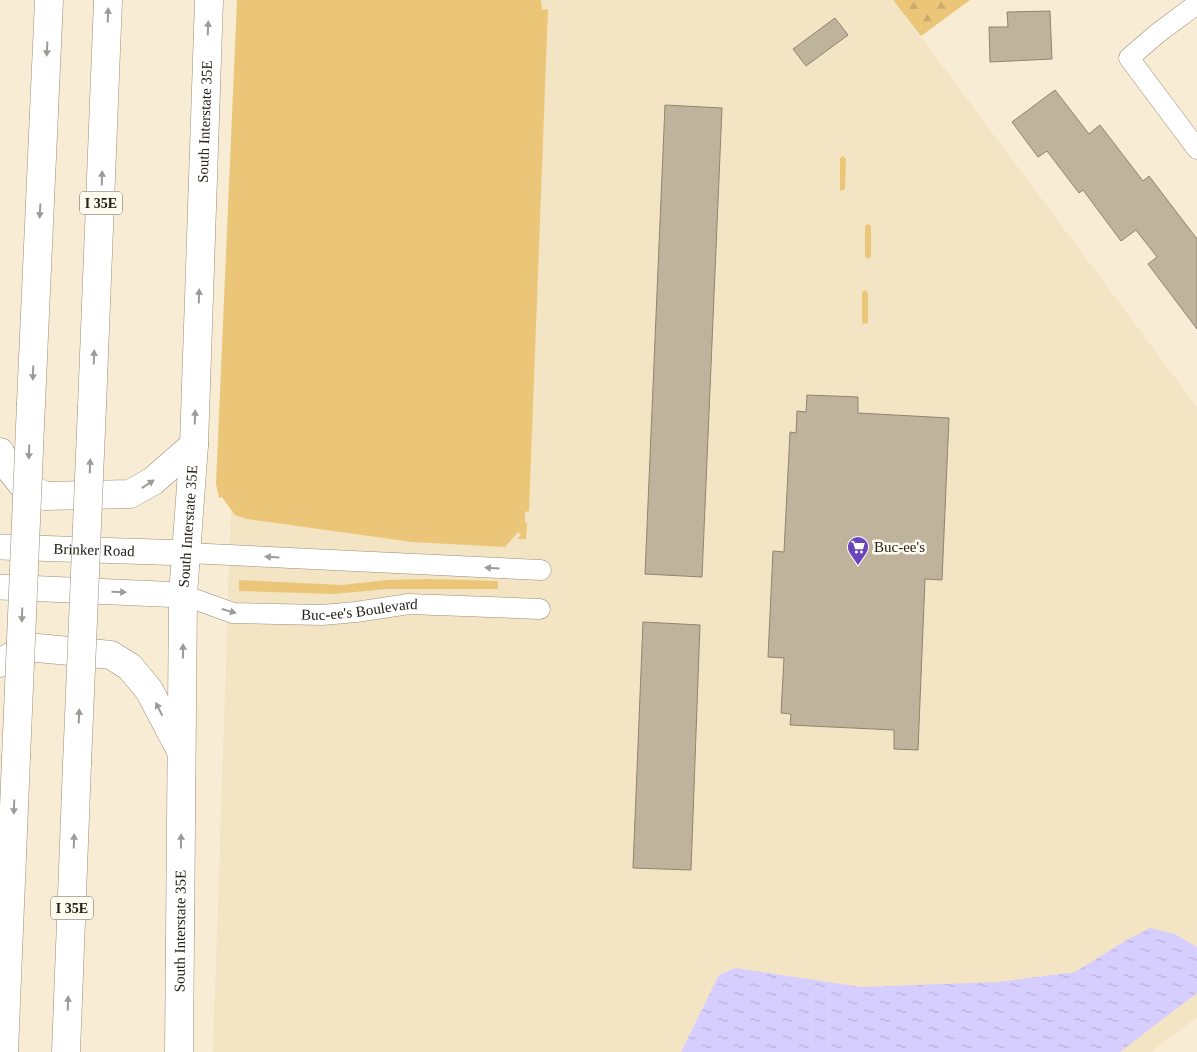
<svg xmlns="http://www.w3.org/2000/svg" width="1197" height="1052" viewBox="0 0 1197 1052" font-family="'Times New Roman',serif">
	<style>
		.built { fill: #f3e4c4 }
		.green { fill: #ebc679 }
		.forest { fill: url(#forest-firs) }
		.water { fill: url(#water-ripples) }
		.building { fill: #bfb39c; stroke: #8f846e }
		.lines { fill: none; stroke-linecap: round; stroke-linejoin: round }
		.minor-casing { stroke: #998e78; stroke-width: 21 }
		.tertiary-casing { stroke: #998e78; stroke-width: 26 }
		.secondary-casing { stroke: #998e78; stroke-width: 29 }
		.motorway-casing { stroke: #998e78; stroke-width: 29 }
		.minor { stroke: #fff; stroke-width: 20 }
		.tertiary { stroke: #fff; stroke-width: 25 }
		.secondary { stroke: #fff; stroke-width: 28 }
		.motorway { stroke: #fff; stroke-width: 28 }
		.motorway-bridge-casing { stroke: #998e78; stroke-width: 29; stroke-linecap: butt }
		.motorway-bridge { stroke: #fff; stroke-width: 28 }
		.oneway { fill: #9d9b97 }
		.labels { text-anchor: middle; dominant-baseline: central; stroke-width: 5; stroke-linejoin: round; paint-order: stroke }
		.shield { fill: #fffaf0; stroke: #666259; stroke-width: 1 }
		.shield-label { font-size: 14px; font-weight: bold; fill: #252118 }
		.street-label { font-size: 15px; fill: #252118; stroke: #fffaf0 }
		.poi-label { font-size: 15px; fill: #252118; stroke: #fffaf0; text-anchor: start }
	</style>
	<defs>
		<pattern id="forest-firs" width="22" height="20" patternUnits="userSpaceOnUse" patternTransform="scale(1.25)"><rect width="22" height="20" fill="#ebc679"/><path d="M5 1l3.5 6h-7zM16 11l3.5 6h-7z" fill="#c9aa68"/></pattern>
		<pattern id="water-ripples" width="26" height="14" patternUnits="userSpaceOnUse" patternTransform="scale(1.25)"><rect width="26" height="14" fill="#d6cefe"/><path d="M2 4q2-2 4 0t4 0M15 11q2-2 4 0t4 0" fill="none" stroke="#b8b1d9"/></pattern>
	</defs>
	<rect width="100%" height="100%" fill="#f8ecd4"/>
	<!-- built -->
	<path class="built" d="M248,0H893L1197,407V1017L1151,1052H213Z"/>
	<!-- green -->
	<g class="green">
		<path d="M237,0H541L542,10L548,9L529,511L525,512V522L527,523L526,539H517L521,535L518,532L505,547L412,542L247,519L235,515L222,497L219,498L216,484Z"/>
		<path d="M843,156L846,159L845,189L841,191L840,190V158Z"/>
		<path d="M867,224L870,225L871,227V257L866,259L865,254V226Z"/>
		<path d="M865,290L868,293V323L863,324L862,320V292Z"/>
		<path d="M428,579L498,581V589H387L333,594L239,591V580L342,585L388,580Z"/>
	</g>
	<!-- forest -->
	<path class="forest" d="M893,0H970L921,36Z"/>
	<!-- water -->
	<path class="water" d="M1150,928L1175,934L1197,947V993L1120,1052H681L719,975L735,968L861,987L998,982L1075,972L1125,941Z"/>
	<!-- building -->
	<g class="building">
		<path d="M1050,11L1052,59L990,62L989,27H1008L1007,12Z"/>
		<path d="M835,18L848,35L806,66L793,49Z"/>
		<path d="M1055,90L1089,134L1100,125L1143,181L1149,176L1197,239V329L1148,264L1157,257L1136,230L1121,241L1083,190L1079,193L1047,151L1038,157L1012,122Z"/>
		<path d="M665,105L722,108L702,577L645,574Z"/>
		<path d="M807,395L858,397V413L949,418L942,580L925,579L918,750L894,749V730L790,725L791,714L781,713L784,658L768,657L773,551L784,552L790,432L796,433L797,411L806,412Z"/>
		<path d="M643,622L700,625L691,870L633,868Z"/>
	</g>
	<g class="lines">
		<!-- minor casing -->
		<g class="minor-casing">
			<g id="minor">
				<path d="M1197,4L1158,33L1129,58L1197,149"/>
				<path d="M187,553L541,570"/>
				<path id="s1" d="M183,595L233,613L322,615L356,612L409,604L540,609"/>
			</g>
		</g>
		<!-- tertiary casing -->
		<g class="tertiary-casing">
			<g id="tertiary">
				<path id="s2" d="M0,547L187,553"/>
				<path d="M0,587L183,595"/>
			</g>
		</g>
		<!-- secondary casing -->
		<g class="secondary-casing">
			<g id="secondary">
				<path d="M0,452L9,468L22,484L45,496L130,494L153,481L194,445"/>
				<path d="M0,663L27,647L111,655L130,667L149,690L180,749"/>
				<path id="s3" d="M179,1052L183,595L194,445L209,0"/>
			</g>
		</g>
		<!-- motorway casing -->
		<g class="motorway-casing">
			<g id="motorway">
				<path d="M31,403L49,0"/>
				<path d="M92,406L108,0"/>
				<path d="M4,1052L16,758"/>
				<path d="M66,1052L77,764"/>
			</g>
		</g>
		<!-- minor -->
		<use href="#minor" class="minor"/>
		<!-- tertiary -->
		<use href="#tertiary" class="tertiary"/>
		<!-- secondary -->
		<use href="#secondary" class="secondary"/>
		<!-- motorway -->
		<use href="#motorway" class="motorway"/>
		<!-- motorway-bridge casing -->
		<g class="motorway-bridge-casing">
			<g id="motorway-bridge">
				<path d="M16,758L31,403"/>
				<path d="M77,764L92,406"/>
			</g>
		</g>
		<!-- motorway-bridge -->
		<use href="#motorway-bridge" class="motorway-bridge"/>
	</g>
	<!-- one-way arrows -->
	<defs><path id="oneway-solid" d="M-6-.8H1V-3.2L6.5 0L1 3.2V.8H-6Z" transform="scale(1.25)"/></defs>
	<g class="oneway">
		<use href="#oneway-solid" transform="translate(108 15) rotate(-88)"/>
		<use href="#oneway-solid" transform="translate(208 28) rotate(-88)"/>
		<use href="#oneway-solid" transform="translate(47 49) rotate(93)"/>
		<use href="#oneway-solid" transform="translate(102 178) rotate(-88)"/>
		<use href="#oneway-solid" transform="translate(40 211) rotate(93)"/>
		<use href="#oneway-solid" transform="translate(199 296) rotate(-88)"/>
		<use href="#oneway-solid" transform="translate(94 357) rotate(-88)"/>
		<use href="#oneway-solid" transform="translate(33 373) rotate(92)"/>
		<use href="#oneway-solid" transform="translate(195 417) rotate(-88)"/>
		<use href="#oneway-solid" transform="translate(29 452) rotate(92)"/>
		<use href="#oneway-solid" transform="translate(90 466) rotate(-88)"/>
		<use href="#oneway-solid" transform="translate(148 484) rotate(-33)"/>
		<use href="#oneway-solid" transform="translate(272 557) rotate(-177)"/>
		<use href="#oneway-solid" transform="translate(492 568) rotate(-177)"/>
		<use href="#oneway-solid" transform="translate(119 592) rotate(2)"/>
		<use href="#oneway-solid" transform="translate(229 611) rotate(16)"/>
		<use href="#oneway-solid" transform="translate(22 615) rotate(92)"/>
		<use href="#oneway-solid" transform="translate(183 651) rotate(-89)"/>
		<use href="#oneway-solid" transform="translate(159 709) rotate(-117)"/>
		<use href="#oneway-solid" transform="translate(79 716) rotate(-88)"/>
		<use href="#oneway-solid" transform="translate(14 807) rotate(92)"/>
		<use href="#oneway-solid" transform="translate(74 841) rotate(-88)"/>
		<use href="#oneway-solid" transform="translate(181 841) rotate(-89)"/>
		<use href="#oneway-solid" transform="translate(68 1003) rotate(-88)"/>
	</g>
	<!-- icons -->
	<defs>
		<g id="supermarket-pin" transform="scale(1.125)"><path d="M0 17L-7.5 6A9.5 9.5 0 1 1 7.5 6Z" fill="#6945be" stroke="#fffaf0"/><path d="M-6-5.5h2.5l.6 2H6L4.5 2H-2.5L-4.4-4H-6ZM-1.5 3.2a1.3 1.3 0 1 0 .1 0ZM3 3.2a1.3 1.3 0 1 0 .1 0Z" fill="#fff"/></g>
	</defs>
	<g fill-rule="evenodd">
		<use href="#supermarket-pin" x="858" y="547"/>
	</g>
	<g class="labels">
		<!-- shield labels -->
		<g class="shield">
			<rect x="80" y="191.5" width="42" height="23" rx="4"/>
			<rect x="51" y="896.5" width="42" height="23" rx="4"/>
		</g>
		<g class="shield-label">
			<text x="101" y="203">I 35E</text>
			<text x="72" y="908">I 35E</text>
		</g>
		<!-- street labels -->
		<g class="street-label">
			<text stroke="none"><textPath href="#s3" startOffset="931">South Interstate 35E</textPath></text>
			<text stroke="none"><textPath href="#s3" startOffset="526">South Interstate 35E</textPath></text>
			<text stroke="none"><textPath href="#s2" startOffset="94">Brinker Road</textPath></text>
			<text stroke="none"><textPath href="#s1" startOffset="180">Buc-ee's Boulevard</textPath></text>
			<text stroke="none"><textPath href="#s3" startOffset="121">South Interstate 35E</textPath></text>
		</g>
		<!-- poi labels -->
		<g class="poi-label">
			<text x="874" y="547">Buc-ee's</text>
		</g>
	</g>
</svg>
